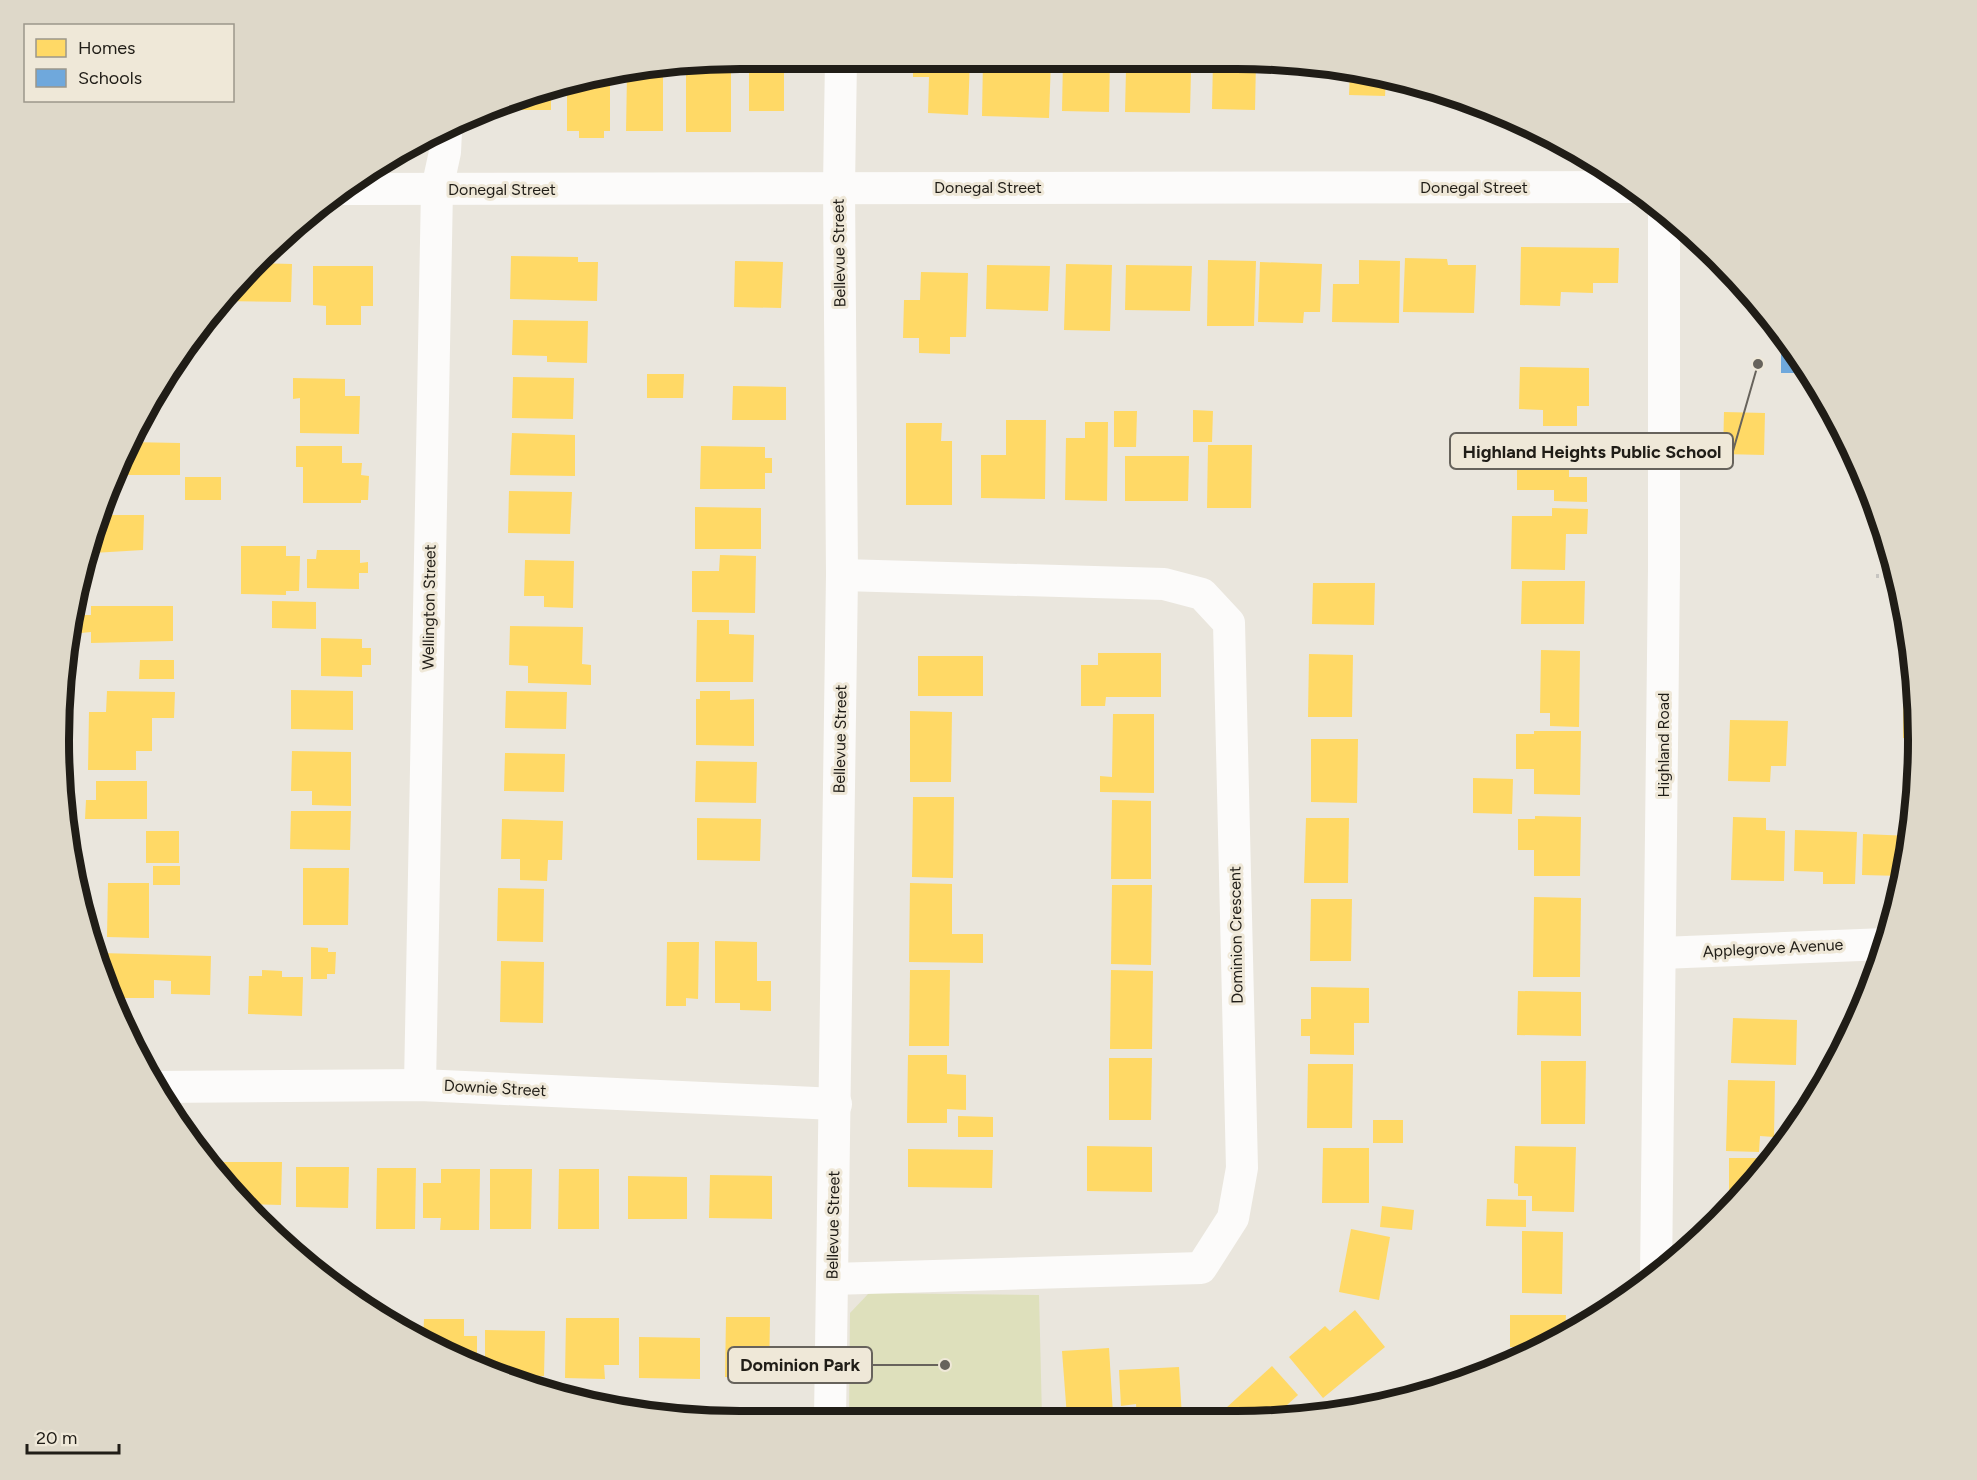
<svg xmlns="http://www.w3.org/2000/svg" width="1977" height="1480" viewBox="0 0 1977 1480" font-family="Figtree,sans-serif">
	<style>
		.green { fill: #dee0bc }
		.homes { fill: #ffd966 }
		.schools { fill: #6fa8dc }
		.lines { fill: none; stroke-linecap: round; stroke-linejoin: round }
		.path { stroke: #c7c5c1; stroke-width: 4; stroke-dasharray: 3 4.5; stroke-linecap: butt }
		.street { stroke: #fcfbfa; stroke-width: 32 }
		.labels { text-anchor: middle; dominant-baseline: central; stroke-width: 6; stroke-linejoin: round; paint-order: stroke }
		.street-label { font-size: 16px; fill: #201d17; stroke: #efe8d8 }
		.rim { fill: none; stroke: #201d17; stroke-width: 8 }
		.leader { fill: none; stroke: #67635c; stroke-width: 2 }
		.callout-dot { fill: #67635c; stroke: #efe8d8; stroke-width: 2 }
		.callout { fill: #efe8d8; stroke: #67635c; stroke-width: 2 }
		.callout-label { font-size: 18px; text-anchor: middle; font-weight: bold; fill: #201d17 }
	</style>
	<rect width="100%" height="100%" fill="#eae6dd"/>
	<!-- green -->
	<path class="green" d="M869,1293L1039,1295L1042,1418L849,1419L850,1313Z"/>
	<!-- homes -->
	<g class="homes">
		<path d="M913,59H970L968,115L928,113L929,77H913Z"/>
		<path d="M983,59H1051L1049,118L982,116Z"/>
		<path d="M1063,59H1110L1109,112L1062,111Z"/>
		<path d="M1213,60H1256L1255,110L1212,109Z"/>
		<rect x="749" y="68" width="35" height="43"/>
		<path d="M1126,70L1191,71L1190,113L1125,112Z"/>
		<rect x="686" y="71" width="45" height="61"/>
		<path d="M1350,71L1386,77L1385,96L1349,95Z"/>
		<path d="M627,74H663V131H626Z"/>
		<path d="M610,76V131H604V138H579V131H567V81Z"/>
		<path d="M1425,86L1458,97H1424Z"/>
		<path d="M551,87V110H515V102Z"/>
		<path d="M1521,247L1619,248L1618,283H1593V293L1561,292L1560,306L1520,305Z"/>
		<path d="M511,256L578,257V262H598L597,301L510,299Z"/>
		<path d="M1405,258L1447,259L1448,265H1476L1474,313L1403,312Z"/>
		<path d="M1208,260L1256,261L1254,326H1207Z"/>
		<path d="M1359,260L1400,261L1399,323L1332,322L1333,284H1359Z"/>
		<path d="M735,261L783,262L781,308L734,307Z"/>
		<path d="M1260,262L1322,264L1320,312H1304L1303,323L1258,322Z"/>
		<path d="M255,263L292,264L291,302L221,301Z"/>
		<path d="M1066,264L1112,265L1110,331L1064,330Z"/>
		<path d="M987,265L1050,266L1048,311L986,309Z"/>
		<path d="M1126,265L1192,266L1190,311L1125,310Z"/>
		<path d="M313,266H373V306H361V325H326V306L313,305Z"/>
		<path d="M921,272L968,273L966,337H950V354L919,353V338H903L904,300H920Z"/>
		<path d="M513,320L588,321L587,363L547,362V356L512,355Z"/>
		<path d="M1520,367L1589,368V406H1577V426H1543V410L1519,409Z"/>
		<path d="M647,374H684L683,398H647Z"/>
		<path d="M513,377L574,378L573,419L512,418Z"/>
		<path d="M293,378L345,379V396H360L359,434L300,433V398L293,399Z"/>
		<path d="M733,386L786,387V420H732Z"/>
		<path d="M1193,410L1213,411L1212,442H1193Z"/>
		<path d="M1114,411H1137L1136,447H1114Z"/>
		<path d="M1724,412L1765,413L1764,455L1723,454Z"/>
		<path d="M1006,420H1046L1045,499L981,498V455H1006Z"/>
		<path d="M1085,422H1108L1107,501L1065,500L1066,438H1085Z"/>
		<path d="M906,423H942L941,441H952V505H906Z"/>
		<path d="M512,433L575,435V476L510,475Z"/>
		<path d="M1517,440L1569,441V477H1587V502L1554,501V490H1517Z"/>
		<path d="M128,442L180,443V475H117Z"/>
		<path d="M1208,445H1252L1251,508H1207Z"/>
		<path d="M296,446H342V463H362L361,475L369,476L368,500H361V503H303V467H296Z"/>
		<path d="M701,446L765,447V458H772V473H765V489H700Z"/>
		<path d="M1125,456H1189L1188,501H1125Z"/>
		<rect x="185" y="477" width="36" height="23"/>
		<path d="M509,491L572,492L570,534L508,533Z"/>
		<path d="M695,507L761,508V549H695Z"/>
		<path d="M1552,508L1588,509L1587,534H1566L1565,570L1511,569L1512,516H1552Z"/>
		<path d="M103,515H144L143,550L93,553V544Z"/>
		<path d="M241,546H286V556H300L299,591H286V595L241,594Z"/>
		<path d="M317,550H360V563L368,562V573H359V589L307,588V559H316Z"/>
		<path d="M720,555L756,556L755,613L692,612V571H719Z"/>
		<path d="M525,560L574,561L573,608L544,607V596H524Z"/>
		<path d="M1522,581H1585L1584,624H1521Z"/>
		<path d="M1313,583H1375L1374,625L1312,624Z"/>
		<path d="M272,601L316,602V629L272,628Z"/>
		<path d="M91,606H173V641L91,643V632L81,633V615H91Z"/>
		<path d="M697,620H729V634L754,635L753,682H696Z"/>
		<path d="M1904,623L1917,696L1916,738H1903Z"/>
		<path d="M510,626L583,627L582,664L591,665V685L528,683V666L509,665Z"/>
		<path d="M321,638L362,639V648H371V665H362V677L321,676Z"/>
		<path d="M1541,650L1580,651L1579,727L1550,726V713H1540Z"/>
		<path d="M1098,653H1161V697H1106L1105,706H1081V665H1098Z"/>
		<path d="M1309,654L1353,655L1352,717H1308Z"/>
		<rect x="918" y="656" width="65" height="40"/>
		<path d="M140,660H174V679H139Z"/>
		<path d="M291,690L353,691V730L291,729Z"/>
		<path d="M107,691L175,692L174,718H152V751H136V770H88L89,712H106Z"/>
		<path d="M506,691L567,692L566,729L505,728Z"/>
		<path d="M700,691H730V700L754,699V746L696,745V699H700Z"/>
		<path d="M910,711L952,712L951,782H910Z"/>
		<path d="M1113,714H1154V793L1100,792V776L1112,777Z"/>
		<path d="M1730,720L1788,721L1786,766H1771L1770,782L1728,781Z"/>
		<path d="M1534,731H1581L1580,795L1534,794V769H1516V734H1534Z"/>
		<path d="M1311,739H1358L1357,803L1311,802Z"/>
		<path d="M292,751L351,752V806L312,805V791H291Z"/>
		<path d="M505,753L565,754L564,792L504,791Z"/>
		<path d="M696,761L757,762L756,803L695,802Z"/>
		<path d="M1473,778L1513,779L1512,814L1473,813Z"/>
		<path d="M96,781H147V819H85L86,800H96Z"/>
		<path d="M913,797H954L953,878L912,877Z"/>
		<path d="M1112,800L1151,801V879H1111Z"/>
		<path d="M291,811H351L350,850L290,849Z"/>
		<path d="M1535,816L1581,817L1580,876H1534V850H1518V819H1535Z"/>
		<path d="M1733,817L1766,818V830L1785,831L1784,881L1731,880Z"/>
		<path d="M697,818L761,819L760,861L697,860Z"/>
		<path d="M1306,818H1349L1348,883H1304Z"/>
		<path d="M502,819L563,821L562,860H548L547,881L520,880V859H501Z"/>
		<path d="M1795,830L1857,832L1855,884H1823V872L1794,871Z"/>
		<rect x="146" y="831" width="33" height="32"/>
		<path d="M1863,834L1911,836L1902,876L1862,875Z"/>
		<rect x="153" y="866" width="27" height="19"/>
		<path d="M303,868H349L348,925H303Z"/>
		<path d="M108,883H149V938L107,937Z"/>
		<path d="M910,883L952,884V934H983V963L909,962Z"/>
		<path d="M1112,885H1152L1151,965L1111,964Z"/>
		<path d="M498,888L544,889L543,942L497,941Z"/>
		<path d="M1534,897L1581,898L1580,977H1533Z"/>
		<path d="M1311,899H1352L1351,961H1310Z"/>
		<path d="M715,941L757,942V981H771V1011L740,1010V1003H715Z"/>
		<path d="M667,942H699L698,999L686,998V1006H666Z"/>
		<path d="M311,947L328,948V952H336L335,974H327V979H311Z"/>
		<path d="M101,953L211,956L210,995L171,994V981L154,980V998H112L101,972Z"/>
		<path d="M501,961L544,962L543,1023L500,1022Z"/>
		<path d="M262,970L282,971V977H303L302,1016L248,1014L249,976H262Z"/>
		<path d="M910,970H950L949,1046H909Z"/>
		<path d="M1111,970L1153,971L1152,1049H1110Z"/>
		<path d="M1311,987L1369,988V1023H1354V1055L1310,1054V1036H1301V1019H1311Z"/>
		<path d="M1518,991L1581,992V1036L1517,1035Z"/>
		<path d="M1733,1018L1797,1020L1796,1065L1731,1063Z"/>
		<path d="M908,1055H947V1074L966,1075V1110L947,1109V1123H907Z"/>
		<path d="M1109,1058H1152L1151,1120H1109Z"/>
		<path d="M1541,1061H1586L1585,1124H1541Z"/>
		<path d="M1308,1064H1353L1352,1128H1307Z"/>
		<path d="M1728,1080L1775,1081L1774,1137L1760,1136L1759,1152L1726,1151Z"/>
		<path d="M958,1116L993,1117V1137H958Z"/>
		<rect x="1373" y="1120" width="30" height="23"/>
		<path d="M1087,1146L1152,1147V1192L1087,1191Z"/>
		<path d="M1515,1146L1576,1147L1574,1212L1532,1211V1196H1518V1184L1514,1183Z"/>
		<path d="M1323,1148H1369V1203H1322Z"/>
		<path d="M908,1149L993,1150L992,1188L908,1187Z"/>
		<path d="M1729,1158H1757L1758,1174H1760L1749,1190L1729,1209Z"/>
		<path d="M223,1162H282L281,1205L246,1204L222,1179Z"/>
		<path d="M296,1167H349L348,1208L296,1207Z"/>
		<path d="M377,1168H416L415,1229H376Z"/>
		<path d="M441,1169H480L479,1230H440L441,1218H423V1183H441Z"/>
		<path d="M490,1169H532L531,1229H490Z"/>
		<path d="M559,1169H599V1229H558Z"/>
		<path d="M710,1175L772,1176V1219L709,1218Z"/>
		<path d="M628,1176L687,1177V1219H628Z"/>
		<path d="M1487,1199L1526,1200V1227L1486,1226Z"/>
		<path d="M1382,1206L1414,1210L1412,1230L1380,1227Z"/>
		<path d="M1351,1229L1390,1237L1379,1300L1339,1292Z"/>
		<path d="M1522,1231L1563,1232L1562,1294L1522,1293Z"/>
		<path d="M1355,1310L1385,1347L1323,1398L1289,1357L1325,1326L1330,1331Z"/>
		<path d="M1510,1315H1566L1565,1331L1522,1356V1347H1510Z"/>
		<path d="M726,1317H770L769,1377H725Z"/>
		<path d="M566,1318H619V1365H604L605,1379L565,1378Z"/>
		<path d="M424,1319H464V1336H477V1365L423,1341Z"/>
		<path d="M485,1330L545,1331L544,1376L499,1375L485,1369Z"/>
		<path d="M639,1337L700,1338V1379L639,1378Z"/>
		<path d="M1109,1348L1113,1414L1067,1417L1062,1351Z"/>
		<path d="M1272,1366L1298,1395L1275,1416H1233L1226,1408Z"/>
		<path d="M1179,1367L1182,1417H1137L1136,1404L1121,1406L1119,1370Z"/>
		<path d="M1472,1368H1500L1472,1376Z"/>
	</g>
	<!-- schools -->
	<path class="schools" d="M1781,331L1804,367L1807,373H1781Z"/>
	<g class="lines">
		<!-- path -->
		<path class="path" d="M1876,576H1897"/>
		<!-- street -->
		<g class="street">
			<path d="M344,189L1632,187"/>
			<path d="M1661,953L1886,944"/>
			<path d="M420,1085L437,189L445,152L446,131"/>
			<path d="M154,1087L420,1085L836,1104"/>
			<path d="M1656,1277L1664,569V213"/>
			<path d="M832,1279L1201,1268L1233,1218L1242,1168L1229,623L1202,594L1164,584L842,575"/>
			<path d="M830,1419L842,575L839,187L841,59"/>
		</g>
	</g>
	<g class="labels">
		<!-- street labels -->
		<g class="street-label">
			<text x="988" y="187">Donegal Street</text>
			<text x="1474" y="187">Donegal Street</text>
			<text x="502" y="189">Donegal Street</text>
			<text transform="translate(839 253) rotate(-91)">Bellevue Street</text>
			<text transform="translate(429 607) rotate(-89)">Wellington Street</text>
			<text transform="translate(840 739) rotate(-89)">Bellevue Street</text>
			<text transform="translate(1663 745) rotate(-90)">Highland Road</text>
			<text transform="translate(1236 935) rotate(-91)">Dominion Crescent</text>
			<text transform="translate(1773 948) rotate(-3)">Applegrove Avenue</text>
			<text transform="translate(495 1088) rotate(3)">Downie Street</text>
			<text transform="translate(833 1225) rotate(-89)">Bellevue Street</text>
		</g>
	</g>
	<!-- crop -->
	<path d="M0 0H1977V1480H0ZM740 69H1237A671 671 0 0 1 1908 740V740A671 671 0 0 1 1237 1411H740A671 671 0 0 1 69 740V740A671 671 0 0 1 740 69Z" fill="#ded8c9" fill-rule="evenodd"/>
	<path class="rim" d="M740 69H1237A671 671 0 0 1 1908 740V740A671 671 0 0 1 1237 1411H740A671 671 0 0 1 69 740V740A671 671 0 0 1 740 69Z"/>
	<!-- callouts -->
	<path class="leader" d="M1758 364L1733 451M945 1365L872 1365"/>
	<g class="callout-dot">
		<circle cx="1758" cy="364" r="6"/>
		<circle cx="945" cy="1365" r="6"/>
	</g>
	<g class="callout">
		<rect x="1450" y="433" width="283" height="36" rx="6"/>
		<rect x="728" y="1347" width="144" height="36" rx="6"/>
	</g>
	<g class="callout-label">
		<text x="1592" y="458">Highland Heights Public School</text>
		<text x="800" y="1371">Dominion Park</text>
	</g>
	<!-- legend -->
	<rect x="24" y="24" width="210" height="78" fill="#efe8d8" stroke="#9c978b" stroke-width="1.5"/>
	<rect x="36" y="39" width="30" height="18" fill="#ffd966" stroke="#9c978b" stroke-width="1.5"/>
	<text x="78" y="54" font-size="18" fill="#201d17">Homes</text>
	<rect x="36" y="69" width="30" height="18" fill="#6fa8dc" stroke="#9c978b" stroke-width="1.5"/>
	<text x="78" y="84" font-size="18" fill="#201d17">Schools</text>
	<!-- scale -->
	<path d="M27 1444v9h92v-9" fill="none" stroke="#201d17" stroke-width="3"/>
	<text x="36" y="1444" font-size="18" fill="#201d17" stroke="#efe8d8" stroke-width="4.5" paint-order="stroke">20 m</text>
</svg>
